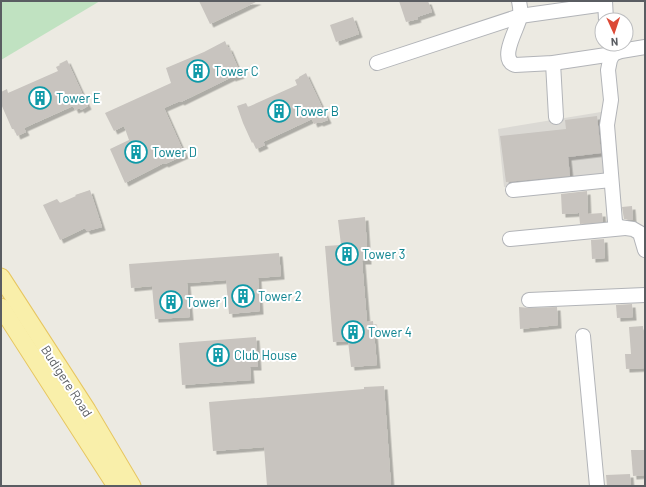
<svg xmlns="http://www.w3.org/2000/svg" width="646" height="487" viewBox="0 0 646 487" font-family="Barlow,sans-serif">
	<style>
		.industrial { fill: #dbd9d4 }
		.green { fill: #c0e2c1 }
		.building { fill: #c8c4bf; filter: url(#shadow) }
		.lines { fill: none; stroke-linecap: round; stroke-linejoin: round }
		.minor-casing { stroke: #b2b4b8; stroke-width: 16 }
		.major-casing { stroke: #e7c660; stroke-width: 19 }
		.minor { stroke: #fff; stroke-width: 14 }
		.major { stroke: #f9efaa; stroke-width: 17 }
		.labels { text-anchor: middle; dominant-baseline: central; stroke-width: 4; stroke-linejoin: round; paint-order: stroke }
		.culture-label { font-size: 13px; fill: #0d838f; stroke: #fff; text-anchor: start }
		.street-label { font-size: 13px; fill: #5a5d62; stroke: #fff }
	</style>
	<defs>
		<filter id="shadow"><feDropShadow dx="3.5" dy="3.5" stdDeviation="0" flood-color="#0004"/></filter>
	</defs>
	<rect width="100%" height="100%" fill="#eceae2"/>
	<!-- industrial -->
	<path class="industrial" d="M601,112L605,178L504,187L498,129Z"/>
	<!-- green -->
	<path class="green" d="M1,1H100L1,60Z"/>
	<!-- building -->
	<g class="building">
		<path d="M199,1H258L210,24Z"/>
		<path d="M399,1H428L432,12L417,17L418,19L406,22Z"/>
		<path d="M353,17L359,34L336,42L330,25Z"/>
		<path d="M225,41L228,48L229,47L241,75L232,78V77L181,102L180,101L164,108L185,155L165,164L164,163L125,183L110,149L129,140L124,126L114,131L105,113L171,83L166,68L204,52Z"/>
		<path d="M67,60L88,106L81,110L80,108L75,110L73,106L24,128L26,132L17,136L14,129H12L1,104V92L7,89L8,93L58,71L56,67L60,65L59,64Z"/>
		<path d="M306,73L328,120L320,123L319,122L314,124L312,119L263,142L265,145L256,149L253,142L252,143L243,123L237,106L246,103L248,107L297,85L295,80L299,78V77Z"/>
		<path d="M597,116L601,153L568,157L570,176L506,182L500,136L566,129L565,120Z"/>
		<path d="M90,190L102,227L87,231L85,228L60,240L43,205L57,199L60,203L76,196L75,195Z"/>
		<path d="M587,191L588,214L602,213L603,222L580,224L579,213L562,214L561,194Z"/>
		<path d="M632,206L633,220L624,219L622,207Z"/>
		<path d="M365,217L368,261H362L367,322L373,321L377,365L351,367L348,341L333,342L325,246L341,245L338,220Z"/>
		<path d="M604,239L605,258L592,259L591,240Z"/>
		<path d="M279,253L281,276L258,278L260,311L229,314L226,280L201,282L187,283L190,317L155,319L152,286L131,288L129,264Z"/>
		<path d="M632,304L633,317L617,318L616,305Z"/>
		<path d="M519,307L529,308L557,307L558,325L520,329Z"/>
		<path d="M643,326L645,368L626,369L625,354H631L629,327Z"/>
		<path d="M256,337L258,367H250L251,380L182,385L179,343Z"/>
		<path d="M384,386L391,486H267L264,447L213,451L209,402L364,389V387Z"/>
		<path d="M631,450H645V475L633,476Z"/>
		<path d="M630,474L631,486H607L606,475Z"/>
	</g>
	<g class="lines">
		<!-- minor casing -->
		<g class="minor-casing">
			<g id="minor">
				<path d="M519,1C520,6 521,12 520,17C518,28 498,59 515,65L553,63L613,54L621,51L645,47"/>
				<path d="M605,1L606,20"/>
				<path d="M613,54L610,60L608,70L611,100L607,125L615,222L619,227L633,229L640,233L645,250"/>
				<path d="M377,63L520,16L605,4"/>
				<path d="M553,63L556,117"/>
				<path d="M513,190L611,180"/>
				<path d="M510,239L625,228"/>
				<path d="M529,300L645,295"/>
				<path d="M583,336L597,486"/>
			</g>
		</g>
		<!-- major casing -->
		<g class="major-casing">
			<g id="major">
				<path d="M1,277L87,410L132,486"/>
				<path d="M1,307L116,486"/>
			</g>
		</g>
		<!-- minor -->
		<use href="#minor" class="minor"/>
		<!-- major -->
		<use href="#major" class="major"/>
	</g>
	<!-- icons -->
	<defs>
		<g id="building-ring" transform="scale(1.15)"><circle r="9.5" fill="#fff" stroke="#0f9aa8" stroke-width="1.5"/><path d="M-4-6H4V6H1V3H-1V6H-4ZM-2.5-4.3h1.7v1.8h-1.7ZM.8-4.3h1.7v1.8H.8ZM-2.5-1h1.7V.8h-1.7ZM.8-1h1.7V.8H.8Z" fill="#0f9aa8"/></g>
	</defs>
	<g fill-rule="evenodd">
		<use href="#building-ring" x="198" y="71"/>
		<use href="#building-ring" x="40" y="98"/>
		<use href="#building-ring" x="279" y="111"/>
		<use href="#building-ring" x="136" y="152"/>
		<use href="#building-ring" x="347" y="254"/>
		<use href="#building-ring" x="243" y="296"/>
		<use href="#building-ring" x="171" y="302"/>
		<use href="#building-ring" x="353" y="332"/>
		<use href="#building-ring" x="218" y="355"/>
	</g>
	<g class="labels">
		<!-- culture labels -->
		<g class="culture-label">
			<text x="214" y="71">Tower C</text>
			<text x="56" y="98">Tower E</text>
			<text x="294" y="111">Tower B</text>
			<text x="152" y="152">Tower D</text>
			<text x="362" y="254">Tower 3</text>
			<text x="258" y="296">Tower 2</text>
			<text x="186" y="302">Tower 1</text>
			<text x="368" y="332">Tower 4</text>
			<text x="234" y="355">Club House</text>
		</g>
		<!-- street labels -->
		<g class="street-label">
			<text transform="translate(67 381) rotate(57)">Budigere Road</text>
		</g>
	</g>
	<!-- border -->
	<rect width="646" height="487" fill="none" stroke="#5a5d62" stroke-width="4"/>
	<!-- north arrow -->
	<g transform="translate(614 32) rotate(177)"><circle r="19" fill="#ffffff" stroke="#bdbec0"/>
	<path d="M0-3L7 15L0 10L-7 15Z" fill="#dc4a37"/>
	<text y="-6" font-size="11" font-weight="bold" text-anchor="middle" fill="#5a5d62">N</text>
	</g>
</svg>
